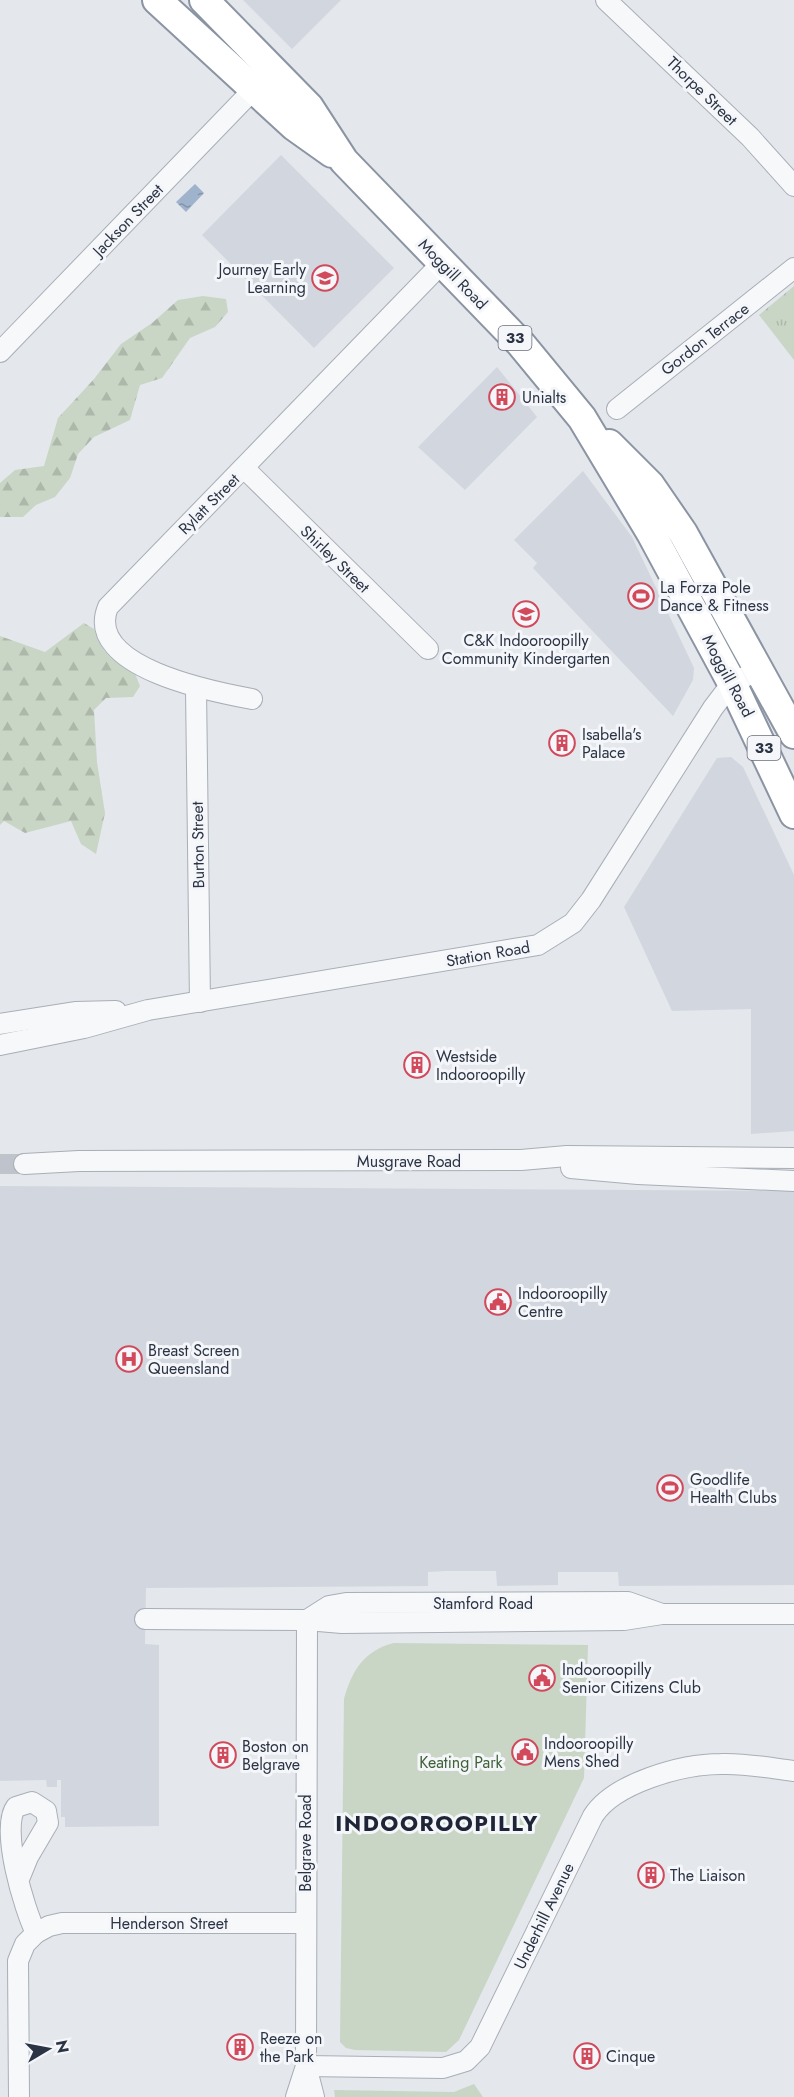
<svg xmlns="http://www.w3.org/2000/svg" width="794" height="2097" viewBox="0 0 794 2097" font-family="Jost,sans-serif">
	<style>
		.built { fill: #d2d6de }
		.grass { fill: url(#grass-tufts) }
		.forest { fill: url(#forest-firs) }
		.green { fill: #c9d6c5 }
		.water { fill: url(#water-ripples) }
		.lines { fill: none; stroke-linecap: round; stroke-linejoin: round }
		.minor-tunnel { stroke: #bfc3cb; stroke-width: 20; stroke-dasharray: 20 10; stroke-linecap: butt }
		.minor-casing { stroke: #a9aeb7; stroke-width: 22 }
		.highway-casing { stroke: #8b94a3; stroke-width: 32 }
		.minor { stroke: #f7f8fa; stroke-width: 20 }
		.highway { stroke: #fff; stroke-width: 28 }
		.labels { text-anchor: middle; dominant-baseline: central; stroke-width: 6; stroke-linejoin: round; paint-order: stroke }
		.shield { fill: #f4f6f9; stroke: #676e7b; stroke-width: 1.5 }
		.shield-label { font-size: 15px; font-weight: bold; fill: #2b3445 }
		.street-label { font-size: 16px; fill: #2b3445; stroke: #f4f6f9 }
		.poi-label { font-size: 16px; fill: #2b3445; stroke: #f4f6f9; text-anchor: start }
		.park-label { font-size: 16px; fill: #3f6138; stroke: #f4f6f9 }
		.district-label { font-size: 22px; font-weight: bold; letter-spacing: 1.5px; fill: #1d2536; stroke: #f4f6f9 }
	</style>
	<defs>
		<pattern id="grass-tufts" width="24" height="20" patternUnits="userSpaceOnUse" patternTransform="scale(1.5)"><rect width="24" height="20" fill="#c9d6c5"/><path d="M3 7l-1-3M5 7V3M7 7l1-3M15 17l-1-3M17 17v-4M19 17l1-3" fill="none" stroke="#adb8ab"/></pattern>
		<pattern id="forest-firs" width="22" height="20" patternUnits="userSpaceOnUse" patternTransform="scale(1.5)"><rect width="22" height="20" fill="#c9d6c5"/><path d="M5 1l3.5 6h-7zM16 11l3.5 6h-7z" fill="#adb8ab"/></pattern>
		<pattern id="water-ripples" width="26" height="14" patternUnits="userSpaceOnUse" patternTransform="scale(1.5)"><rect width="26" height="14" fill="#9fb4cc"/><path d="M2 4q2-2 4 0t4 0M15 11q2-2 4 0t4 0" fill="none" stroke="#8293a7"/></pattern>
	</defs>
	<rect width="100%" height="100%" fill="#e4e7ec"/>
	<!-- built -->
	<g class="built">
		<path d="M243,0H341L292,49Z"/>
		<path d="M281,155L394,268L314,348L202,235Z"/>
		<path d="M497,367L537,417L465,490L418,447Z"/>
		<path d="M583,471L632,537L694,668L693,680L673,716L533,568L537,563L514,540Z"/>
		<path d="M731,757L743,767L794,875V1131L751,1134V1009L672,1011L624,907L717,758Z"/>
		<path d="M0,1186L794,1191V1585L619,1586L618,1572H558V1585L497,1586L496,1571H446L428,1572V1586L146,1588L145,1644L159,1645V1826L65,1827V1817H61V1780H57V1787H47L46,1780L0,1781Z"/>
	</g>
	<!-- grass -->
	<path class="grass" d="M794,286V360L759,315Z"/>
	<!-- forest -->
	<g class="forest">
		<path d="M203,296L226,299L228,312L215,327L190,338L162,378L140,385L130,420L94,437L78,454L70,478L55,497L36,505L23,517H0V483L15,470L44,466L58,418L94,379L121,344L152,323L178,300Z"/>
		<path d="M84,623L94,629C102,653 111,661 134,671L140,686L133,697L106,698L94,710L97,762L105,813L96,854L81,844L71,821L25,833L4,821L0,825V636L45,652Z"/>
	</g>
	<!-- green -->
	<g class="green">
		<path d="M394,1643L588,1645L584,1778L459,2040L446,2052L355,2050L346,2048L340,2042L344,1699C351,1672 364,1650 394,1643Z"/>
		<path d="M474,2084L483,2097H335L334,2090L454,2092Z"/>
	</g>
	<!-- water -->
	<path class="water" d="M195,184L204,193L186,212L176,202Z"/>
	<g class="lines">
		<!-- minor-tunnel -->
		<path class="minor-tunnel" d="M0,1164H24"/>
		<!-- minor casing -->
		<g class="minor-casing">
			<g id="minor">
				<path d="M606,0L750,137L794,186"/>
				<path d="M0,352L255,88"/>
				<path d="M617,409L794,268"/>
				<path d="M244,468L428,649"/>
				<path d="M196,688L200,1002"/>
				<path d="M252,699C214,692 83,667 108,607L442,263"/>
				<path d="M0,1024L75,1012L116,1011"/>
				<path d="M0,1045L84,1028L148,1010L538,945L573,923L591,900L713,708L732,683L759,670"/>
				<path d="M24,1164L79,1161L521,1160L567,1156L794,1158"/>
				<path d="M571,1168L638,1174L794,1181"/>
				<path d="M145,1619L307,1620L342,1623L624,1620L662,1614H794"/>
				<path d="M307,1620L306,2066L314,2097"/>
				<path d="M307,1620L329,1606L346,1603L628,1602L662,1614"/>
				<path d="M19,1879L28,1857L48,1823L46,1811L32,1802L16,1807C0,1828 24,1909 36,1933L25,1944L18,1961L19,2097"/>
				<path d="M36,1933L49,1926L62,1923H305"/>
				<path d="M306,2066L443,2068L466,2061L480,2047L593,1816C614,1783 682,1764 721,1764C745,1763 770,1768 794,1771"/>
				<path d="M296,2097L306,2066"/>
			</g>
		</g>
		<!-- highway casing -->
		<g class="highway-casing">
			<g id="highway">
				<path d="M157,0L294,126L332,153"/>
				<path d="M204,0L309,107L344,161L521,344L582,418L651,533L732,683L794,814"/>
				<path d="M609,444L650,485L683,533L794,734"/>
			</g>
		</g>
		<!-- minor -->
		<use href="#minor" class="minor"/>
		<!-- highway -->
		<use href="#highway" class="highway"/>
	</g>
	<!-- icons -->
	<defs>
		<g id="school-ring" transform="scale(1.35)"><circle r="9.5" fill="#f4f6f9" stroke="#d1495b" stroke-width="1.5"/><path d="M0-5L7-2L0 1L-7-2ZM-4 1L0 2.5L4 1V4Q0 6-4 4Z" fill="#d1495b"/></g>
		<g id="building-ring" transform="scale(1.35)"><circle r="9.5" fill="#f4f6f9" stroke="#d1495b" stroke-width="1.5"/><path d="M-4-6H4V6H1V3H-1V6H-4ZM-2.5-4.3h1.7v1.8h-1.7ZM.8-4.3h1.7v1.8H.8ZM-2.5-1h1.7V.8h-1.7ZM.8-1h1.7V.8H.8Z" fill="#d1495b"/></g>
		<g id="stadium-ring" transform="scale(1.35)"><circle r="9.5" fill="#f4f6f9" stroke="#d1495b" stroke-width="1.5"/><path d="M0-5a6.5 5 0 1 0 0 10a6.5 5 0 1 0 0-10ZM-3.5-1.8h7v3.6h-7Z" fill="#d1495b"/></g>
		<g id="civic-ring" transform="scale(1.35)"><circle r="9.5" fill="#f4f6f9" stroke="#d1495b" stroke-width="1.5"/><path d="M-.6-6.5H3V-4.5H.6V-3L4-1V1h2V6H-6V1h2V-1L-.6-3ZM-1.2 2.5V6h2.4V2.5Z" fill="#d1495b"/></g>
		<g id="hospital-ring" transform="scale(1.35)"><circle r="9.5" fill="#f4f6f9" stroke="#d1495b" stroke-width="1.5"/><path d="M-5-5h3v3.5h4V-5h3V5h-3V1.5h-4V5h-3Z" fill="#d1495b"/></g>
	</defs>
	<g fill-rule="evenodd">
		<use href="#school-ring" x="325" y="278"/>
		<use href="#building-ring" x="502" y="397"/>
		<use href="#stadium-ring" x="641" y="596"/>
		<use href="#school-ring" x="526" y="614"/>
		<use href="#building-ring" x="562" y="743"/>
		<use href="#building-ring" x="417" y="1065"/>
		<use href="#civic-ring" x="498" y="1302"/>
		<use href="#hospital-ring" x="129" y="1359"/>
		<use href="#stadium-ring" x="670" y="1488"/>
		<use href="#civic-ring" x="542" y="1678"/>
		<use href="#civic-ring" x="525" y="1752"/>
		<use href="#building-ring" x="223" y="1755"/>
		<use href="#building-ring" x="651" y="1875"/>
		<use href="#building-ring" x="240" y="2047"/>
		<use href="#building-ring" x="587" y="2056"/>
	</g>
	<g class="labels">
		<!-- shield labels -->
		<g class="shield">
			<rect x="498.5" y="326" width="33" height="24" rx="4.5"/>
			<rect x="747.5" y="736" width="33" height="24" rx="4.5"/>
		</g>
		<g class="shield-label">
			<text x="515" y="338">33</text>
			<text x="764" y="748">33</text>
		</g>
		<!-- street labels -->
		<g class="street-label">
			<text transform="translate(702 91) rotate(44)">Thorpe Street</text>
			<text transform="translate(128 220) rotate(-46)">Jackson Street</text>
			<text transform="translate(453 274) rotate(46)">Moggill Road</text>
			<text transform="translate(705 339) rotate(-38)">Gordon Terrace</text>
			<text transform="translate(209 504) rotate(-45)">Rylatt Street</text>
			<text transform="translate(335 559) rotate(44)">Shirley Street</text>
			<text transform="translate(728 676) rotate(62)">Moggill Road</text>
			<text transform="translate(198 845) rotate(-91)">Burton Street</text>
			<text transform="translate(488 954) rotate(-10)">Station Road</text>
			<text x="409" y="1161">Musgrave Road</text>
			<text x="483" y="1603">Stamford Road</text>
			<text transform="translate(305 1843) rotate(-90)">Belgrave Road</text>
			<text transform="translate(544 1916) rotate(-64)">Underhill Avenue</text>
			<text x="169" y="1923">Henderson Street</text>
		</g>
		<!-- poi labels -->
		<g class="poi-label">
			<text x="306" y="269" text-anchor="end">Journey Early<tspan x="306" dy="18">Learning</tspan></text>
			<text x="522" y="397">Unialts</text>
			<text x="660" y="587">La Forza Pole<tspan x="660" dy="18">Dance &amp; Fitness</tspan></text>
			<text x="526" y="640" text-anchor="middle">C&amp;K Indooroopilly<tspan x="526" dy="18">Community Kindergarten</tspan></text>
			<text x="582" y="734">Isabella's<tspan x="582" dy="18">Palace</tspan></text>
			<text x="436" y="1056">Westside<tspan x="436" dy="18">Indooroopilly</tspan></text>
			<text x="518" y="1293">Indooroopilly<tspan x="518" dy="18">Centre</tspan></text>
			<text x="148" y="1350">Breast Screen<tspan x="148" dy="18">Queensland</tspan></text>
			<text x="690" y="1479">Goodlife<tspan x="690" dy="18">Health Clubs</tspan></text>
			<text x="562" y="1669">Indooroopilly<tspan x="562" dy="18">Senior Citizens Club</tspan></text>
			<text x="544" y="1743">Indooroopilly<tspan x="544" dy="18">Mens Shed</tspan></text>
			<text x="242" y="1746">Boston on<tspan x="242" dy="18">Belgrave</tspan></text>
			<text x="670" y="1875">The Liaison</text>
			<text x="260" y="2038">Reeze on<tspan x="260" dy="18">the Park</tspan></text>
			<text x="606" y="2056">Cinque</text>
		</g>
		<!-- park labels -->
		<g class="park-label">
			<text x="461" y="1762">Keating Park</text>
		</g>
		<!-- district labels -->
		<g class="district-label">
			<text x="437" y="1823">INDOOROOPILLY</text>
		</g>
	</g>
	<!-- north arrow -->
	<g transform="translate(48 2049) rotate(80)" stroke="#f4f6f9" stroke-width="4.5" paint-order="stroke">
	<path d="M0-4.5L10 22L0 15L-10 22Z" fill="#2b3445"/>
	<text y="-9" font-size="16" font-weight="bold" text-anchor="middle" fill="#2b3445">N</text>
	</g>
</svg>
